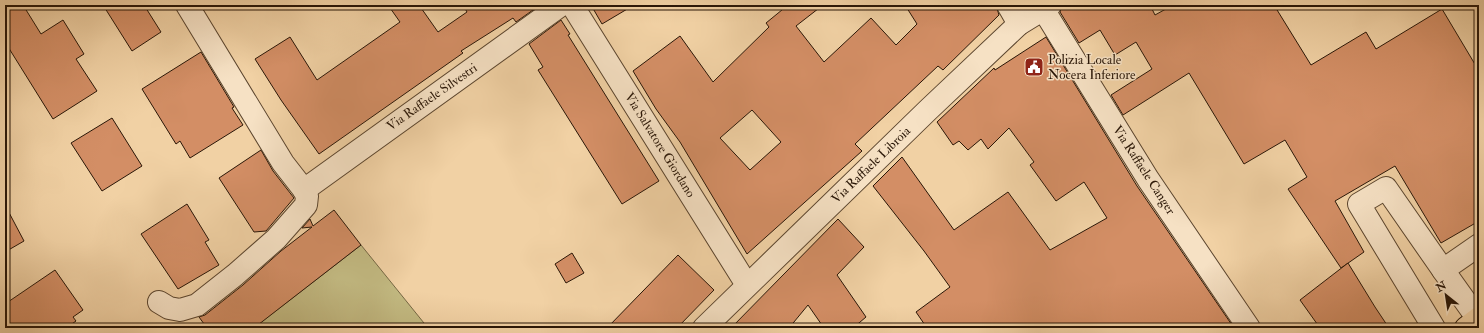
<svg xmlns="http://www.w3.org/2000/svg" width="1484" height="333" viewBox="0 0 1484 333" font-family="'IM FELL Double Pica',serif">
	<style>
		.green { fill: #c2b981; stroke: #766844 }
		.building { fill: #d38e65; stroke: #291607; fill-rule: evenodd }
		.lines { fill: none; stroke-linecap: round; stroke-linejoin: round }
		.minor-casing { stroke: #5b452e; stroke-width: 24 }
		.major-casing { stroke: #291607; stroke-width: 24 }
		.minor { stroke: #f6e1c4; stroke-width: 22 }
		.major { stroke: #f1d1a4; stroke-width: 22 }
		.labels { text-anchor: middle; dominant-baseline: central; stroke-width: 3; stroke-linejoin: round; paint-order: stroke }
		.poi-label { font-size: 13px; fill: #291607; stroke: #f6e1c4; text-anchor: start }
		.street-label { font-size: 13px; fill: #291607; stroke: #f6e1c4 }
	</style>
	<rect width="100%" height="100%" fill="#f1d1a4"/>
	<filter id="stains"><feTurbulence type="fractalNoise" baseFrequency=".005" numOctaves="4"/><feColorMatrix values="0 0 0 0 .2 0 0 0 0 .09 0 0 0 0 .02 0 0 0 .5 -.17"/></filter>
	<radialGradient id="worn" r=".72"><stop offset=".6" stop-color="#630" stop-opacity="0"/><stop offset="1" stop-color="#630" stop-opacity=".3"/></radialGradient>
	<!-- green -->
	<path class="green" d="M361,245L428,328H264L260,323Z"/>
	<!-- building -->
	<g class="building">
		<path d="M5,5H23L41,34L63,20L84,54L76,59L97,91L53,119L5,42Z"/>
		<path d="M103,5H144L161,32L132,51Z"/>
		<path d="M388,5H419L438,32L467,12L463,5H540L516,22L513,18L461,51L463,53L319,154L281,100L255,59L290,37L317,80L400,22Z"/>
		<path d="M591,5H634L602,24Z"/>
		<path d="M788,5H823L796,26L824,62L871,18L896,45L917,24L905,5H996L999,15L943,70L938,66L855,144L862,151L747,254L680,142L656,109L633,71L680,36L713,82L769,27L766,23ZM752,110L781,142L750,170L720,138Z"/>
		<path d="M1062,5H1150L1155,15L1173,5H1274L1311,65L1366,32L1376,49L1442,9L1479,71V221L1441,243L1395,166L1335,201L1364,252L1341,268L1288,189L1307,177L1285,140L1244,164L1189,73L1123,115L1111,95L1152,69L1136,42L1115,55L1100,30L1079,43L1060,12Z"/>
		<path d="M561,20L570,34L568,35L659,181L622,204L538,70L543,67L529,44Z"/>
		<path d="M1046,37L1137,186L1234,328H927L916,312L950,287L924,251L873,186L902,157L954,230L1008,192L1050,250L1107,218L1084,182L1056,201L1030,165L1034,162L1009,128L988,149L981,139L968,150L959,141L953,145L937,122L994,68L995,70Z"/>
		<path d="M201,52L234,107L232,108L243,125L190,158L180,141L176,144L142,89Z"/>
		<path d="M112,118L142,166L102,191L71,143Z"/>
		<path d="M261,150L273,171L294,198L266,231L254,232L219,178Z"/>
		<path d="M187,204L209,240L205,242L219,265L178,289L141,234Z"/>
		<path d="M5,205L24,241L5,252Z"/>
		<path d="M334,210L361,245L254,328H207L199,317L205,315L243,285L281,251L312,227L302,228L310,219L313,226Z"/>
		<path d="M838,219L864,247L837,275L866,317L853,328H824L808,305L789,328H731Z"/>
		<path d="M572,253L584,273L566,283L555,264Z"/>
		<path d="M678,255L714,290L677,328H607Z"/>
		<path d="M1348,263L1375,307L1389,328H1320L1300,300Z"/>
		<path d="M55,270L83,310L73,317L76,321L66,328H5V304Z"/>
	</g>
	<g class="lines">
		<!-- minor casing -->
		<g class="minor-casing">
			<g id="minor">
				<path d="M187,5L283,163L304,190L561,5"/>
				<path d="M572,5L747,285"/>
				<path d="M1008,5L1019,24"/>
				<path d="M1043,9L1148,179L1249,328"/>
				<path d="M1443,270L1478,319"/>
				<path d="M159,302L169,308L180,310L197,305L235,275L276,239L306,205L307,196L304,190"/>
				<path d="M704,328L928,110L1019,24L1050,5"/>
				<path d="M1434,328L1359,204L1386,188L1443,270L1479,245"/>
			</g>
		</g>
		<!-- major casing -->
		<g class="major-casing">
			<path id="major" d="M1466,328L1479,318"/>
		</g>
		<!-- minor -->
		<use href="#minor" class="minor"/>
		<!-- major -->
		<use href="#major" class="major"/>
	</g>
	<!-- icons -->
	<defs>
		<g id="civic-square" transform="scale(1)"><rect x="-9" y="-9" width="18" height="18" rx="4" fill="#8f2418" stroke="#f6e1c4"/><path d="M-.6-6.5H3V-4.5H.6V-3L4-1V1h2V6H-6V1h2V-1L-.6-3ZM-1.2 2.5V6h2.4V2.5Z" fill="#fff"/></g>
	</defs>
	<g fill-rule="evenodd">
		<use href="#civic-square" x="1034" y="67"/>
	</g>
	<g class="labels">
		<!-- poi labels -->
		<g class="poi-label">
			<text x="1048" y="60">Polizia Locale<tspan x="1048" dy="15">Nocera Inferiore</tspan></text>
		</g>
		<!-- street labels -->
		<g class="street-label">
			<text transform="translate(432 97) rotate(-35)">Via Raffaele Silvestri</text>
			<text transform="translate(660 145) rotate(58)">Via Salvatore Giordano</text>
			<text transform="translate(871 165) rotate(-44)">Via Raffaele Libroia</text>
			<text transform="translate(1144 170) rotate(57)">Via Raffaele Canger</text>
		</g>
	</g>
	<!-- margin -->
	<rect width="1484" height="333" fill="none" stroke="#f1d1a4" stroke-width="20"/>
	<rect x="6" y="6" width="1472" height="321" fill="none" stroke="#291607" stroke-width="2"/>
	<rect x="10" y="10" width="1464" height="313" fill="none" stroke="#291607"/>
	<!-- north arrow -->
	<g transform="translate(1446 295) rotate(330)" stroke="#f6e1c4" stroke-width="3" paint-order="stroke">
	<path d="M0-3L7 15L0 10L-7 15Z" fill="#291607"/>
	<text y="-6" font-size="11" font-weight="bold" text-anchor="middle" fill="#291607">N</text>
	</g>
	<rect width="100%" height="100%" filter="url(#stains)"/>
	<rect width="100%" height="100%" fill="url(#worn)"/>
</svg>
